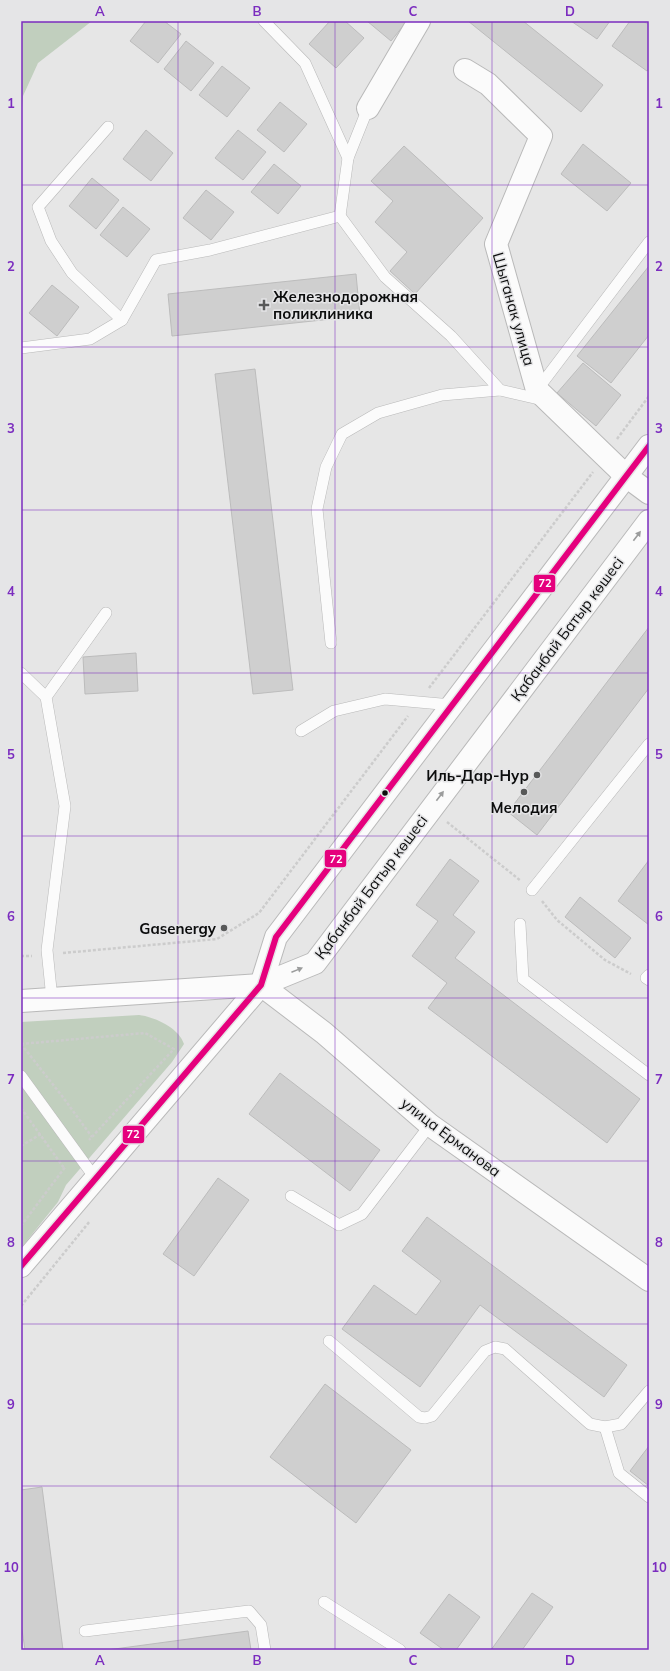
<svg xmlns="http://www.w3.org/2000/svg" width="670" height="1671" viewBox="0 0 670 1671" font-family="Mulish,sans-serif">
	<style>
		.green { fill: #c1cfbe }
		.building { fill: #cfcfcf; stroke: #bcbcbc }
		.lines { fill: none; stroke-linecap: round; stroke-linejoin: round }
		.lane-casing { stroke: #b9b9b9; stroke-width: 12 }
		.street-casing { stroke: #b9b9b9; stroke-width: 24 }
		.secondary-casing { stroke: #b9b9b9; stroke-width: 24 }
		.path { stroke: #ccc; stroke-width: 2.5; stroke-dasharray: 3 2; stroke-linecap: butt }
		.lane { stroke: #fbfbfb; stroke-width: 11 }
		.street { stroke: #fbfbfb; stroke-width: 22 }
		.secondary { stroke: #fbfbfb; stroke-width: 22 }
		.bus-1-casing { stroke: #e5e5e7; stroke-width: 9 }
		.bus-1 { stroke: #e5007d; stroke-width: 6 }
		.oneway { fill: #9b9c9c }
		.grid { fill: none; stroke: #7b2cbf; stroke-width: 1; stroke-opacity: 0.55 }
		.poi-dot { fill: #585959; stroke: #e5e5e7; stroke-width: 1.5 }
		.bus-dot { fill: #0c0d0d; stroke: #e5e5e7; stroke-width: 1.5 }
		.labels { text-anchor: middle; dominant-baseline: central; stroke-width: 3; stroke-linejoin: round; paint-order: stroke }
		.poi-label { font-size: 15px; font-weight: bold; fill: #0c0d0d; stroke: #e5e5e7; text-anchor: end }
		.street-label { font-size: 15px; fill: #0c0d0d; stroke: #e5e5e7 }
		.line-badge { stroke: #e5e5e7; stroke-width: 1.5 }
		.badge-label { font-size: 11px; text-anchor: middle; font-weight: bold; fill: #fff }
		.neatline { fill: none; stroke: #7b2cbf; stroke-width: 1.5 }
		.grid-label { font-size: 13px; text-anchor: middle; font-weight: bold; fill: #7b2cbf }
	</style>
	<rect width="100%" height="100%" fill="#e6e6e6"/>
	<!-- green -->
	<g class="green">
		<path d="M21,21H92L38,63L23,96L21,119Z"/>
		<path d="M139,1015C155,1017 179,1028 184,1044L172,1062L66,1185L58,1202L21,1248V1022Z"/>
	</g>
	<!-- building -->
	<g class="building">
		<path d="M146,21H164L181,34L158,63L130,41Z"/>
		<path d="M330,21H345L364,38L336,68L309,44Z"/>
		<path d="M367,21H407L391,41Z"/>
		<path d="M468,21H523L603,85L581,112Z"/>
		<path d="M571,21H610L597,39Z"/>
		<path d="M630,21H643L649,25V68L647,71L612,46Z"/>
		<path d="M186,41L214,63L191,91L164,69Z"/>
		<path d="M222,66L250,88L227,117L199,95Z"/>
		<path d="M280,102L307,124L284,152L257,130Z"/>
		<path d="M146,130L173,153L151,181L123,159Z"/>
		<path d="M238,130L266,152L243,180L215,158Z"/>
		<path d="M583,144L631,183L607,211L561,174Z"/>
		<path d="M404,146L483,218L415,294L390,271L407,252L375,222L393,201L371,181Z"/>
		<path d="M274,164L301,186L278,214L251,192Z"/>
		<path d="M92,178L119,200L96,229L69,206Z"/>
		<path d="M206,190L234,212L211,240L183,218Z"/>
		<path d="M123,207L150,229L127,257L100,235Z"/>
		<path d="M649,266V335L611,383L577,356Z"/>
		<path d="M356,274L360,316L172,336L168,294Z"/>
		<path d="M52,285L79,307L57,336L29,313Z"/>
		<path d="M583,363L621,395L596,426L557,393Z"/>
		<path d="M255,369L293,690L253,694L215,374Z"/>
		<path d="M649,627V688L537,835L508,812Z"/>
		<path d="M136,653L138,691L85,694L83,657Z"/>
		<path d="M450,859L479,881L453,915L475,932L455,958L640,1099L607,1143L428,1008L447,983L412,956L438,921L416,905Z"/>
		<path d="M649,860V925L618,901Z"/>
		<path d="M580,897L631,938L615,958L565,917Z"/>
		<path d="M280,1073L380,1150L350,1191L249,1114Z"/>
		<path d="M218,1178L249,1200L194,1276L163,1254Z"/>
		<path d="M427,1217L627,1365L604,1397L480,1305L420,1387L342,1329L374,1285L416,1315L441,1281L402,1251Z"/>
		<path d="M325,1384L411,1450L356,1523L270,1457Z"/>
		<path d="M649,1446V1486L630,1471Z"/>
		<path d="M42,1487L63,1650H25L21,1623V1490Z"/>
		<path d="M532,1593L553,1607L522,1650H491Z"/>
		<path d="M449,1594L480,1617L456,1650H444L420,1633Z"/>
		<path d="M248,1631L251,1650H107Z"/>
	</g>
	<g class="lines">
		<!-- lane casing -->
		<g class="lane-casing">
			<g id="lane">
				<path d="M264,21L305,63L348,158"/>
				<path d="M108,127L38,207L51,241L72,273L122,320"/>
				<path d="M340,216L385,277L451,336L500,390L543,400"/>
				<path d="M21,348L90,339L122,320L156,260L210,250L340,216L348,158L368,108"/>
				<path d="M537,390L649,242"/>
				<path d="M331,643L317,509L326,467L342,434L378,413L442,395L500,390"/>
				<path d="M21,673L46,697"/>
				<path d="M301,731L334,711L385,699L452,705"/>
				<path d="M532,890L649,744"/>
				<path d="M520,924L523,979L649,1075"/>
				<path d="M649,975L646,978L649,980"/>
				<path d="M52,999L47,950L65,806L46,697L106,613"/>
				<path d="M21,1076L95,1178"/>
				<path d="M291,1196L339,1225L362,1214L430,1125"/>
				<path d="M329,1341L419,1417L425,1418L432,1416L485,1351L495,1347L505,1349L590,1424L605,1427L621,1424L649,1391"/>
				<path d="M605,1427L619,1473L649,1497"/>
				<path d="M324,1602L400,1650"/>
				<path d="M85,1631L249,1611L261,1625L265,1650"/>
			</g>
		</g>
		<!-- street casing -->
		<g class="street-casing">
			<g id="street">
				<path d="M465,70L488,84L541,136L496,244L537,390L626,476L649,493"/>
				<path d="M368,108L419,21"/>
			</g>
		</g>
		<!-- secondary casing -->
		<g class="secondary-casing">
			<g id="secondary">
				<path d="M261,985L324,1033L430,1125L649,1280"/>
				<path d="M21,1001L261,985L315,963L649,521"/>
				<path d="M21,1266L261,985L276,937L649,446"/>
			</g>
		</g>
		<!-- path -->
		<g class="path">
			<path d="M617,439L649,396"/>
			<path d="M429,688L593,472"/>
			<path d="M447,822L521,881"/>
			<path d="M542,901L557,920L605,960L631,974"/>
			<path d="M63,953L217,939L259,913L408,716"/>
			<path d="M21,956H32"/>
			<path d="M21,1044L145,1033L174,1049L89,1140"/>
			<path d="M21,1044L62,1096L92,1137"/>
			<path d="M21,1108L64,1168"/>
			<path d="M21,1146L41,1134"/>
			<path d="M21,1226L66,1166"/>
			<path d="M21,1306L90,1221"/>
		</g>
		<!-- lane -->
		<use href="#lane" class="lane"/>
		<!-- street -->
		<use href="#street" class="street"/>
		<!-- secondary -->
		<use href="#secondary" class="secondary"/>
		<!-- bus-1 casing -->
		<g class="bus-1-casing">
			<path id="bus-1" d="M21,1266L261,985L276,937L649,446"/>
		</g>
		<!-- bus-1 -->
		<use href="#bus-1" class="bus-1"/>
	</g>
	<!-- one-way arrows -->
	<defs><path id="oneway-solid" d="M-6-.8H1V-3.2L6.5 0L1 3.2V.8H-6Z"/></defs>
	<g class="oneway">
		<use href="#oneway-solid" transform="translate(637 536) rotate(-53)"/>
		<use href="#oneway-solid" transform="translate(440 796) rotate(-53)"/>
		<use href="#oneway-solid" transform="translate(297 970) rotate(-22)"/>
	</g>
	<!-- grid -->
	<path class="grid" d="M178,21V1650M335,21V1650M492,21V1650M21,185H649M21,347H649M21,510H649M21,673H649M21,836H649M21,998H649M21,1161H649M21,1324H649M21,1486H649"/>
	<!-- markers -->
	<g class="poi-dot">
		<path d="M262 299h4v4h4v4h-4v4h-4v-4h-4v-4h4z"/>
		<circle cx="537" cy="775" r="4"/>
		<circle cx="524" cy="792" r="4"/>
		<circle cx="224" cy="928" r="4"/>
	</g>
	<circle class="bus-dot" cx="385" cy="793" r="3.5"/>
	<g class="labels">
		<!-- poi labels -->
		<g class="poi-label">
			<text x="273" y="296" text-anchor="start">Железнодорожная<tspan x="273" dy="17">поликлиника</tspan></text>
			<text x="529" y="775">Иль-Дар-Нур</text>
			<text x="524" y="807" text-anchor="middle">Мелодия</text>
			<text x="216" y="928">Gasenergy</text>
		</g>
		<!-- street labels -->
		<g class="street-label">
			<text transform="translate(514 309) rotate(74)">Шыганак улица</text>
			<text transform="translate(567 629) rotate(-53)">Қабанбай Батыр көшесі</text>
			<text transform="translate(371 887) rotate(-53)">Қабанбай Батыр көшесі</text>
			<text transform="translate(451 1137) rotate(37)">улица Ерманова</text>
		</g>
	</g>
	<g class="line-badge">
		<rect x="533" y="574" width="23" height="19" rx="4" fill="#e5007d"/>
		<rect x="324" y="849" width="23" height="19" rx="4" fill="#e5007d"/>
		<rect x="122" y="1125" width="23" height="19" rx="4" fill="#e5007d"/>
	</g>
	<g class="badge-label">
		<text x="545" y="587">72</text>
		<text x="336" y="863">72</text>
		<text x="133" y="1138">72</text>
	</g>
	<!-- border -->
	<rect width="670" height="1671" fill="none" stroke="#e5e5e7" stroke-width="44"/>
	<rect x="22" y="22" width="626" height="1627" class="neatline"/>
	<g class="grid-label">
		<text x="100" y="16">A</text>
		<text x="257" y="16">B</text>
		<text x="413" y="16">C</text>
		<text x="570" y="16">D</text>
		<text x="11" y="108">1</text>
		<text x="659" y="108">1</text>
		<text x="11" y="271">2</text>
		<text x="659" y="271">2</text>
		<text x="11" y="433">3</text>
		<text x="659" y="433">3</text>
		<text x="11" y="596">4</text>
		<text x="659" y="596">4</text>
		<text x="11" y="759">5</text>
		<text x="659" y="759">5</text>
		<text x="11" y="921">6</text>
		<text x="659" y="921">6</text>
		<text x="11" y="1084">7</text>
		<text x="659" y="1084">7</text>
		<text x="11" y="1247">8</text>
		<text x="659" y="1247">8</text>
		<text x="11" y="1409">9</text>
		<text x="659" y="1409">9</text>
		<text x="11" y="1572">10</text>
		<text x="659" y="1572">10</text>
		<text x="100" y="1665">A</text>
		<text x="257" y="1665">B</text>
		<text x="413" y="1665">C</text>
		<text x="570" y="1665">D</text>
	</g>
</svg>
